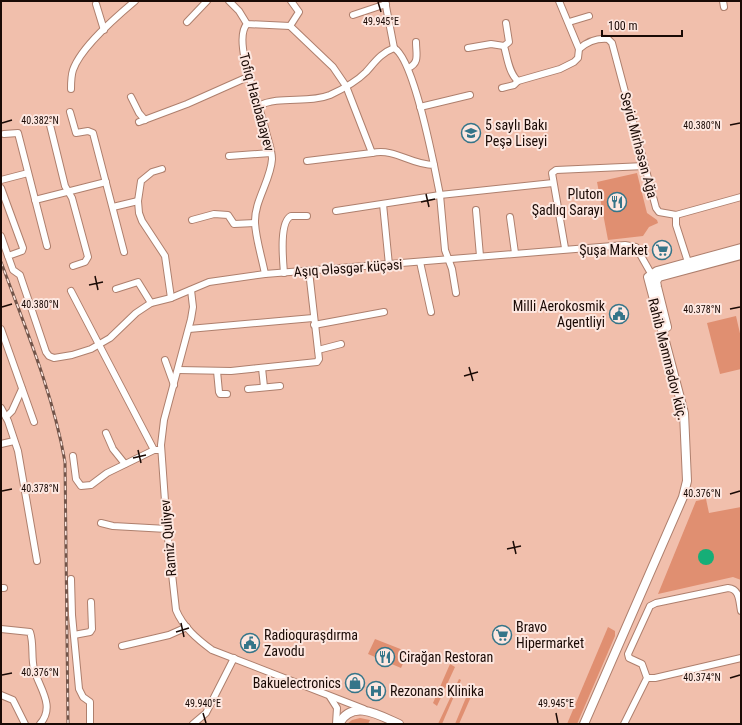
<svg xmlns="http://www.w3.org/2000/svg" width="742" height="725" viewBox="0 0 742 725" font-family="'Roboto Condensed',sans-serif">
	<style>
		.green { fill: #e08f71 }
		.water { fill: #16ae77 }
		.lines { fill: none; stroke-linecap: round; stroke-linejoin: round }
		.minor-casing { stroke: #ae7f6d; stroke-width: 8 }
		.secondary-casing { stroke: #ae7f6d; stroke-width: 10 }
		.minor { stroke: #fff; stroke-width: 6 }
		.secondary { stroke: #fff; stroke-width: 8 }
		.rail-casing { stroke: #725449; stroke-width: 3 }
		.rail { stroke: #fde7e0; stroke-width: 1.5; stroke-dasharray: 4.5; stroke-linecap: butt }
		.ticks { fill: none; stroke: #1a0a05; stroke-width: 1.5 }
		.labels { text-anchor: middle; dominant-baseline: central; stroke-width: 4; stroke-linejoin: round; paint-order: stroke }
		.street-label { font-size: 14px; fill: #1a0a05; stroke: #fde7e0 }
		.poi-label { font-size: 14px; fill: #1a0a05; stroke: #fde7e0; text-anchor: start }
		.ticks-label { font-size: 10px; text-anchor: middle; fill: #1a0a05; stroke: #fde7e0; stroke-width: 4; stroke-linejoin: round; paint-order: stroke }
	</style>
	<rect width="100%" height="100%" fill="#f1bfac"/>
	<!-- green -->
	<g class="green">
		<path d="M637,173L647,213L657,220L658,223L649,227L643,236L608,240L597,182Z"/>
		<path d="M736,316L741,338V369L720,374L707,323Z"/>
		<path d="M706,499L709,513L741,507V580L733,577L658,594L696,501Z"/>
		<path d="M608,627L615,631V636L577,724H567Z"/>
		<path d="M375,639L408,652L401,668L368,654Z"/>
		<path d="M450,664L455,667L437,706L433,703Z"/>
		<path d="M459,679L461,680L442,724H438Z"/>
		<path d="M470,688L474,690L459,724H455Z"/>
		<path d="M360,718L370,720L368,724H347L352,720Z"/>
	</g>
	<!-- water -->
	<circle class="water" cx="706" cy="557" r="8"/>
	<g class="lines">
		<!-- minor casing -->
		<g class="minor-casing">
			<g id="minor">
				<path d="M229,1L239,11L247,24L290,26L333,67L346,86L372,153C396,148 410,165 434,165L440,195L445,250L452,269L456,293"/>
				<path d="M385,1L394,48"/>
				<path d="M559,1L579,49"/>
				<path d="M723,1L724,7"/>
				<path d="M96,4L104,30"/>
				<path d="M353,15L386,4"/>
				<path d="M187,22L207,1"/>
				<path d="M569,22L589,16"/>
				<path d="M506,23L509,42L504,46C507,56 509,74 518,81"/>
				<path d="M247,24C231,41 262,110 266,132C268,140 272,150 272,159C271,180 254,201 255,223C256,240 262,258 265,274"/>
				<path d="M290,26L299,12L291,1"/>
				<path d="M394,48C412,58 429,142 434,165"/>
				<path d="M468,48L491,44L504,46"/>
				<path d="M408,68C420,63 416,54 416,42"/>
				<path d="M502,88L514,85L518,81L560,69L574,62L578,58L579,49C587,42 597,38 608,39L612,43L656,208L659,212L676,215L741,197"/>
				<path d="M71,89C71,83 71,76 73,70C81,47 116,17 135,1"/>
				<path d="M131,97L139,113L145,120"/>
				<path d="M258,106C280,95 308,104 330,95C343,89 357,81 366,72C375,62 381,53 394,48"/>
				<path d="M420,107L470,95"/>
				<path d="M70,112L76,133L88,131L93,133L124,252"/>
				<path d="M139,122L187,104L250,76"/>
				<path d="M50,125L65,186L72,198L88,257L85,262L73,266"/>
				<path d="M4,134L18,133L47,246"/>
				<path d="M229,156L271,153"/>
				<path d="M307,161L372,153"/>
				<path d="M162,169L152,172L141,181L138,201L139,213L142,221L165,256L171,298"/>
				<path d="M1,180L28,173"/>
				<path d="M1,188L23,248L22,251L8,256L13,270L20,275L46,352L49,356L54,358L72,355L91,349L110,338L136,313L151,303L171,298L209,282L265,274L625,245L636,247L653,277"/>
				<path d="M35,200L106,182"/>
				<path d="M383,204L389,265"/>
				<path d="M113,207L138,201"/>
				<path d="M476,210L480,256"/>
				<path d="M336,211L440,195L553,183"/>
				<path d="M676,215V225L688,262"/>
				<path d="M510,217L515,253"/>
				<path d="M192,220L214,214L228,215L234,224L255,223"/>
				<path d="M1,236L8,256"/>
				<path d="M565,248L552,173L556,170L645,166"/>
				<path d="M420,262L431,312"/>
				<path d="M284,273C283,260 279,222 291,216H307"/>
				<path d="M116,289L138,282L151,303"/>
				<path d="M191,290L193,307L191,319L164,420L161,445L167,529L176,610C183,627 197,639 212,650L364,709"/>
				<path d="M71,291L154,450H161"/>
				<path d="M314,325L384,312"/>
				<path d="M1,329L34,422"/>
				<path d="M189,329L313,318"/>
				<path d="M318,350L341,344"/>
				<path d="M165,360L174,385"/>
				<path d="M262,368L264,387"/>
				<path d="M178,370L231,371L317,362L319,359L309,271"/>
				<path d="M217,371L219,392L220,394H227"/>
				<path d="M248,389L280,386"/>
				<path d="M1,408L8,421L18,451L37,561"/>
				<path d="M6,417L12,411L22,389"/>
				<path d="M106,433L113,449L125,464"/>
				<path d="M1,444L14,441"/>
				<path d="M73,456L76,479L81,486L91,485L107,473L154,450"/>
				<path d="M101,523L113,526L167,529"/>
				<path d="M71,579L72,615L79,689L83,697L90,702V724"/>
				<path d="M1,588H4"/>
				<path d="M1,629L30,632C34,644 31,657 34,669C39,688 56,706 40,724"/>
				<path d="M74,635L90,632L92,629L91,602"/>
				<path d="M122,646L169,635L187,627"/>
				<path d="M647,678H655L741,658"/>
				<path d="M1,695L13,700L25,724"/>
				<path d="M330,697L337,708L336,724"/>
				<path d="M193,724L206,713L234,658"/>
				<path d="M624,724L647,678L642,664L629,658L628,654L650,606L656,603L728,588C740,589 739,601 741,611"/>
			</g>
		</g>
		<!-- secondary casing -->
		<g class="secondary-casing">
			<g id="secondary">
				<path d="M667,327L657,287L656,281L659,277L741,255"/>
				<path d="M339,724C352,698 381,716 399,724"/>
				<path d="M584,724L683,497L687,481L684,413L648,277L657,271L741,248"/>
			</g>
		</g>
		<!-- minor -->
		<use href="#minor" class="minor"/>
		<!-- secondary -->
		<use href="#secondary" class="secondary"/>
		<!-- rail casing -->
		<g class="rail-casing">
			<path id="rail" d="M1,262C25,327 53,393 65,462L68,724"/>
		</g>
		<!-- rail -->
		<use href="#rail" class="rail"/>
	</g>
	<!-- ticks -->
	<path class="ticks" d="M378,2L381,12M2,123L12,120M730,125L740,123M426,194L429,207M421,202L435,199M95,276L98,290M89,285L103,282M2,307L12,304M730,309L740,307M469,367L473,381M464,376L478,372M138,450L141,463M133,458L146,455M2,491L12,489M730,494L740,491M513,541L516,554M507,549L521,546M181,623L184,637M176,632L189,628M2,675L12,673M730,678L740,675M203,713L206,723M556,713L558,723"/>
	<!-- icons -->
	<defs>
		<g id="university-ring" transform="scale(1)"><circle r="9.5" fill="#fde7e0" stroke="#357589" stroke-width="1.5"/><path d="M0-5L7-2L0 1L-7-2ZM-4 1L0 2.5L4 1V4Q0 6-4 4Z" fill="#357589"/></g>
		<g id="restaurant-ring" transform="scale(1)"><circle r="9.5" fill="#fde7e0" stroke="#357589" stroke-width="1.5"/><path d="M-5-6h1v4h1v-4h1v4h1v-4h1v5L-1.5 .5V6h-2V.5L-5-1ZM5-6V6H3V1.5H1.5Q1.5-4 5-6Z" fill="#357589"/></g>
		<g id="supermarket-ring" transform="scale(1)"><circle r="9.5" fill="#fde7e0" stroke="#357589" stroke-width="1.5"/><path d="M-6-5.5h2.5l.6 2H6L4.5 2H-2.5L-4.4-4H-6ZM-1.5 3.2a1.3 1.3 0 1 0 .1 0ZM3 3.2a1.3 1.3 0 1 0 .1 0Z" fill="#357589"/></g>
		<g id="civic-ring" transform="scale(1)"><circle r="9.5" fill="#fde7e0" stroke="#357589" stroke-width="1.5"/><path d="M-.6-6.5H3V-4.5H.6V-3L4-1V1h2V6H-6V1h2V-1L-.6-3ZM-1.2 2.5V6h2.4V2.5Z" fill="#357589"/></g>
		<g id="shop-ring" transform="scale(1)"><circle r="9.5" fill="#fde7e0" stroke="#357589" stroke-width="1.5"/><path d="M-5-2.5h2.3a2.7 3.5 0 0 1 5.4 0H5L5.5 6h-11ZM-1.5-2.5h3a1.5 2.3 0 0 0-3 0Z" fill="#357589"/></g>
		<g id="hospital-ring" transform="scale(1)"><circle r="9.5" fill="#fde7e0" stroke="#357589" stroke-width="1.5"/><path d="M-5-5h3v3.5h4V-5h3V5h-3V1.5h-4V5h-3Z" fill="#357589"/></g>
	</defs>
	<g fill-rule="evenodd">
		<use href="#university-ring" x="471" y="133"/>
		<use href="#restaurant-ring" x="617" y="202"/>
		<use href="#supermarket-ring" x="662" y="250"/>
		<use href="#civic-ring" x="619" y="314"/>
		<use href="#supermarket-ring" x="502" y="635"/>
		<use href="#civic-ring" x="250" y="643"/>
		<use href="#restaurant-ring" x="385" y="657"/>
		<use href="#shop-ring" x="355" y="683"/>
		<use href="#hospital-ring" x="376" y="691"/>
	</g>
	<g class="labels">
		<!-- street labels -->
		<g class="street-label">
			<text transform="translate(257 102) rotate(75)">Tofiq Hacıbabayev</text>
			<text transform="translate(639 145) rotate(75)">Seyid Mirhəsən Ağa</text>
			<text transform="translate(348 268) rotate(-4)">Aşıq Ələsgər küçəsi</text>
			<text transform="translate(668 359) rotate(76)">Rahib Məmmədov küç.</text>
			<text transform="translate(168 538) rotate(-95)">Ramiz Quliyev</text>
		</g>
		<!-- poi labels -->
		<g class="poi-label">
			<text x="485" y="125">5 saylı Bakı<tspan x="485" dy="16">Peşə Liseyi</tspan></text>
			<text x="603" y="194" text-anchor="end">Pluton<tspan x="603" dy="16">Şadlıq Sarayı</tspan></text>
			<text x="648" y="250" text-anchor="end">Şuşa Market</text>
			<text x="605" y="306" text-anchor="end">Milli Aerokosmik<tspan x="605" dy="16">Agentliyi</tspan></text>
			<text x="516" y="627">Bravo<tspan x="516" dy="16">Hipermarket</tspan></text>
			<text x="264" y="635">Radioquraşdırma<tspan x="264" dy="16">Zavodu</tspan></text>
			<text x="399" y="657">Cirağan Restoran</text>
			<text x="341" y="683" text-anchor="end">Bakuelectronics</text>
			<text x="390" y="691">Rezonans Klinika</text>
		</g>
	</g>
	<g class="ticks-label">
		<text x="381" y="25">49.945°E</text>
		<text x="40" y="124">40.382°N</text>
		<text x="702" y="129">40.380°N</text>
		<text x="40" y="308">40.380°N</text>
		<text x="702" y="313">40.378°N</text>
		<text x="40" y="492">40.378°N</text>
		<text x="702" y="497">40.376°N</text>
		<text x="40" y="676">40.376°N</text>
		<text x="702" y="681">40.374°N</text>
		<text x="203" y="707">49.940°E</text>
		<text x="556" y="707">49.945°E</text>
	</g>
	<!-- border -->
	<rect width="742" height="725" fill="none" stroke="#1a0a05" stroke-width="4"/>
	<!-- scale -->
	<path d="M602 30v6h80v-6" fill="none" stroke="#1a0a05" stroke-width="2"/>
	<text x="608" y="30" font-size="12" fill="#1a0a05" stroke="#fde7e0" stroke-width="3" paint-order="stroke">100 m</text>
</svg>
